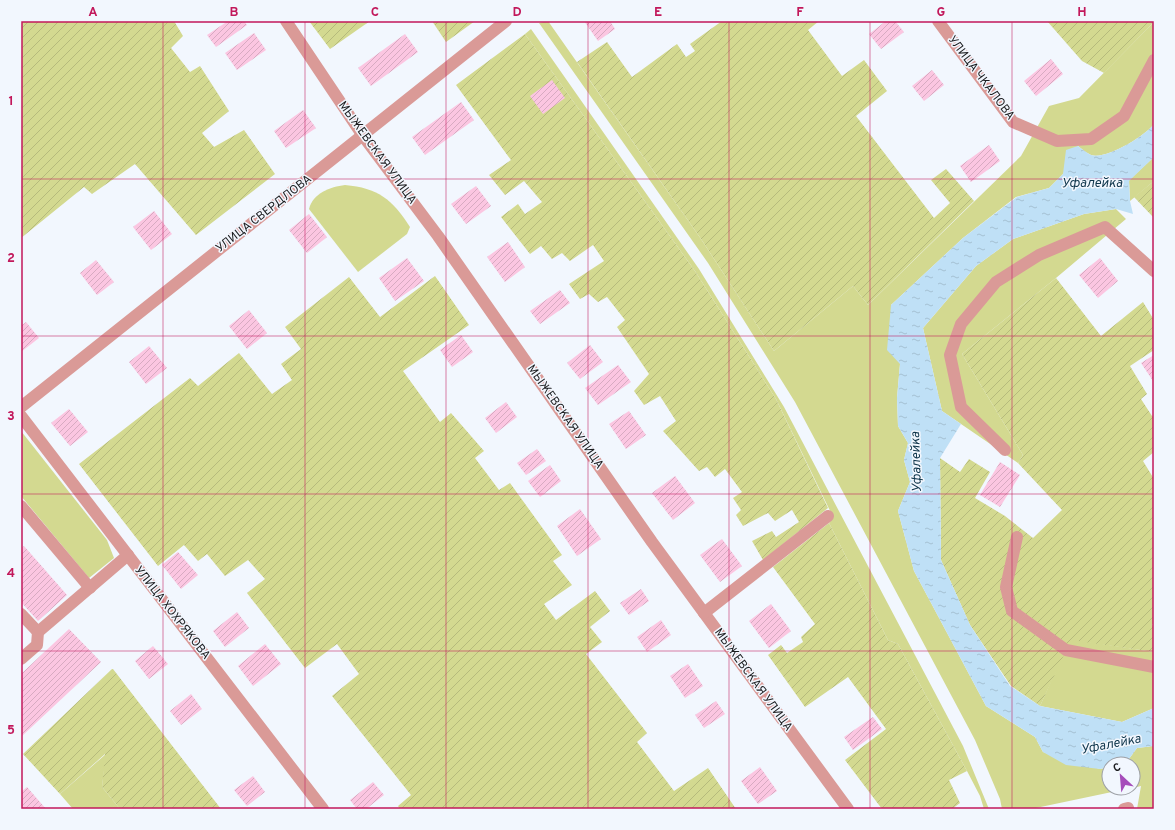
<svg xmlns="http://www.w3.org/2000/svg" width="1175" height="830" viewBox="0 0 1175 830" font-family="Overpass,sans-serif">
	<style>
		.green { fill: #d3d990 }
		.garden { fill: url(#garden-furrows) }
		.water { fill: url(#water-ripples) }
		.building { fill: url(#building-hatch) }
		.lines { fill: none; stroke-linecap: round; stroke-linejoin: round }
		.minor { stroke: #da9a97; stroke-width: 12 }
		.grid { fill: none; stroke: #c2185b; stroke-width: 1; stroke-opacity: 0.55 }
		.labels { text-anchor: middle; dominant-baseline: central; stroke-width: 3; stroke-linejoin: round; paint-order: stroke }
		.street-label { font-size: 12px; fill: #1b1c1f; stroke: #f2f7fe }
		.water-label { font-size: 13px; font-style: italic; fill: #0f364c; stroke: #f2f7fe }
		.neatline { fill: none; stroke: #c2185b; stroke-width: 1.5 }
		.grid-label { font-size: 13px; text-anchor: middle; font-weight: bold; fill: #c2185b }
	</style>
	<defs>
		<pattern id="garden-furrows" width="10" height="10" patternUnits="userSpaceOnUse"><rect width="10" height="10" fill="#d3d990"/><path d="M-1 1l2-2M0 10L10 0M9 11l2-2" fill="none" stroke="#b5ba7c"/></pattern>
		<pattern id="water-ripples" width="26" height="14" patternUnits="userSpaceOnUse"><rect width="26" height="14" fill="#bfe0f6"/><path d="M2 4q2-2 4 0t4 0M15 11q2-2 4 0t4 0" fill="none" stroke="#a4c0d2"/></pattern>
		<pattern id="building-hatch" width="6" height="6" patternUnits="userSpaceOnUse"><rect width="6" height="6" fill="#fbc6e1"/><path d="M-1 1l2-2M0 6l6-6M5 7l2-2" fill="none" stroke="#d7aac1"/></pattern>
	</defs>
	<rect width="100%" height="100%" fill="#f2f7fe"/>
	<!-- green -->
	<g class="green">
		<path d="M548,21L701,239L774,351L853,286L868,305L1021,156L1049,106L1079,98L1154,22V124C1145,136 1106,160 1091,155C1087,153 1082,149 1078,146L1063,174L1049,188L1016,197L963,238L891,305L900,364L897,398L898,426L908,443L904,460L910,482L898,511L914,571L986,706L1035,737L1043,752L1100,769L1109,767V788H1131L1031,809H1002L1000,799L975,740L795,402L708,263L539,23Z"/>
		<path d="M531,29L699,269L784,407L963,746L989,809H984L980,796L967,771L898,644L888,640L829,523L833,517L776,399L695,271L525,34Z"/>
		<path d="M1154,157V181L1130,201L1129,180Z"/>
		<path d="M345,185C378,188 392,199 410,227L407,234L358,272L309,209C313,193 330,187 345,185Z"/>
		<path d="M1116,209L1126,219L1056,278L962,354L1023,455L1018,463L942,411L923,328L976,266L1013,239L1084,214Z"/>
		<path d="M21,431L107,540L114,558L89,578L21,496Z"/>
		<path d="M1070,639L1154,652V708L1122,722L1040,706Z"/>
		<path d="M1154,746V809H1137L1141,786L1133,788V764H1120L1126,763L1137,748Z"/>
		<path d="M106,754L102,787L120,809H73L60,794Z"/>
	</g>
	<!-- garden -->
	<g class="garden">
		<path d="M21,21H174L183,36L171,48L190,72L200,66L229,111L202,133L214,147L244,130L275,174L196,235L135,164L92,194L84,187L21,238Z"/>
		<path d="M309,21H370L330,49Z"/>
		<path d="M432,21H475L446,42Z"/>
		<path d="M722,21H819L808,30L842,76L864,60L887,91L856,116L934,218L950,203L931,180L946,169L974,201L868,305L853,286L774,351L701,239L577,62L607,42L632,77L677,44L686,57L695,51L690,44Z"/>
		<path d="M1047,21H1154V22L1104,73L1082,61Z"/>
		<path d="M525,34L695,271L776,399L828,508L763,560L752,541L772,531L776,537L799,522L792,510L775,521L768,513L743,526L736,515L741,510L733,498L742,492L725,469L715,477L707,467L699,471L663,431L676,421L660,396L644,405L634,391L649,374L617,327L625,320L607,297L598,302L589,294L580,299L569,284L604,261L593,245L570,261L562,253L552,259L541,246L530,254L501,217L518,204L525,214L542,202L524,181L505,195L489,175L511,160L456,85Z"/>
		<path d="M1154,181V218L1134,197Z"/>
		<path d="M435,276L469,325L403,371L440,422L451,413L484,451L475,458L499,490L510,483L562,555L553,561L572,585L544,604L556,620L595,591L610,611L590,627L602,642L586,654L647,733L637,742L674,791L708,768L736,809H400L398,806L411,795L332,696L359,674L337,644L305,668L247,593L265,579L248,560L225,576L207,554L198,561L184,545L158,566L79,464L190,378L198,386L239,353L272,394L292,380L281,364L301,349L285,327L349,277L380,317Z"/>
		<path d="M1056,278L1101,336L1143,302L1154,320V350L1130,366L1147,394L1141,399L1152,416L1154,415V452L1143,461L1154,479V622L1152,625L1154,626V652L1071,640L1040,706L1011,686L970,625L941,560L940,458L960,472L969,459L990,472L975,498L1005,516L1033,538L1062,510L1018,463L1023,455L962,354Z"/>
		<path d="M829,523L888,640L898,644L967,771L949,780L960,803L952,809H882L845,760L886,729L848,677L805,707L768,655L781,645L787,653L803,642L801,637L815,624L773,567Z"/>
		<path d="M112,669H113L221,809H120L102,787L105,754L60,794L23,754Z"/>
	</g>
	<!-- water -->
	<path class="water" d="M1154,124V157L1129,181L1130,201L1133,214L1116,209L1084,214L1013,239L976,266L923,328L942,411L961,424L940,458L941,560L970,625L1010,686L1040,706L1122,722L1154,708V746L1137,748L1126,763L1109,764V767L1100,769L1066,765L1043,752L1035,737L986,706L914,571L898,511L910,482L904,460L908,443L898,426L897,398L900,364L887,350L891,305L963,238L1017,197L1049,188L1063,174L1066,150L1078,146C1082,149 1087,153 1091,155C1106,160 1145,136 1154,124Z"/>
	<!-- building -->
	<g class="building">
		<path d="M228,21H244L247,25L216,47L207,35Z"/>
		<path d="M584,21H610L615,29L598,41Z"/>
		<path d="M886,21H895L904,32L881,49L869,34Z"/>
		<path d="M254,33L266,50L237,70L225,53Z"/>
		<path d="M405,34L418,52L371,86L358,68Z"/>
		<path d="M1051,59L1063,74L1036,96L1024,81Z"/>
		<path d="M932,70L944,85L924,101L912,86Z"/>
		<path d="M552,80L565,98L543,114L530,96Z"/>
		<path d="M461,102L474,120L425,155L412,137Z"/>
		<path d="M303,110L316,128L286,148L274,131Z"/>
		<path d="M989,145L1000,161L971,182L960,166Z"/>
		<path d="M476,186L491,206L466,224L451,204Z"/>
		<path d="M154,211L172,234L151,250L133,227Z"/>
		<path d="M309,214L327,237L307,253L289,230Z"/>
		<path d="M508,242L525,267L505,282L487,257Z"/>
		<path d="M407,258L424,281L395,301L379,278Z"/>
		<path d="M1100,258L1118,281L1098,298L1079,275Z"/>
		<path d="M96,260L114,282L97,295L80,273Z"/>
		<path d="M560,290L570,303L540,324L530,311Z"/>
		<path d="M249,310L267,333L247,349L229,326Z"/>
		<path d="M26,322L39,338L21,352V326Z"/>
		<path d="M461,335L473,352L452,367L440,350Z"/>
		<path d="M590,345L603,362L580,379L567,363Z"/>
		<path d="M149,346L167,368L146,384L129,362Z"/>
		<path d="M1154,355V380L1153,381L1141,363Z"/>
		<path d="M618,365L631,382L598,405L585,388Z"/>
		<path d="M506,402L517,417L496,433L485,418Z"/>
		<path d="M69,409L88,432L70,446L51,423Z"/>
		<path d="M629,411L646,435L626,449L609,424Z"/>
		<path d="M537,449L546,461L526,475L517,463Z"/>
		<path d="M1000,462L1020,475L1000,507L980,495Z"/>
		<path d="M550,465L561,481L540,497L528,481Z"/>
		<path d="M675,476L695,503L673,520L652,493Z"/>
		<path d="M580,509L601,539L577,556L557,526Z"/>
		<path d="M722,539L742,566L720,582L700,555Z"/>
		<path d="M24,546L67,595L38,621L21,602V549Z"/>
		<path d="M178,552L198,575L181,589L162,565Z"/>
		<path d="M641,589L649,601L629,615L620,603Z"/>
		<path d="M771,604L791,631L769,648L749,621Z"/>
		<path d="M237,612L249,628L225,647L213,631Z"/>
		<path d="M661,620L671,635L647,652L637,637Z"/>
		<path d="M69,629L101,662L21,737V674Z"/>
		<path d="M265,644L281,664L253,686L238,666Z"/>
		<path d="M153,646L168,664L149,679L135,661Z"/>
		<path d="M688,664L703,686L685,698L670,676Z"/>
		<path d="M191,694L202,709L181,725L170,711Z"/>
		<path d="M716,701L725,714L704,728L695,715Z"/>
		<path d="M873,717L882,729L853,750L844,737Z"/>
		<path d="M760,767L777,791L758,804L741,781Z"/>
		<path d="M253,776L265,792L247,806L234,790Z"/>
		<path d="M373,782L384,795L366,809H357L350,800Z"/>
		<path d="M27,787L46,809H21V792Z"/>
	</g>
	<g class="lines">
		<!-- minor -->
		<g class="minor">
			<path d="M286,21L363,136L438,236L652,542L848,809"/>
			<path d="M938,21L1013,122L1057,141L1091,139L1124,116L1154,60"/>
			<path d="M21,407L506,21"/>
			<path d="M21,416L323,809"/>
			<path d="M1005,450L961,407L950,355L961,324L996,282L1039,255L1105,227L1154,271"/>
			<path d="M21,506L90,588"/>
			<path d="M1017,537L1006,587L1012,611L1066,650L1154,667"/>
			<path d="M704,613L828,516"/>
			<path d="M21,614L38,632"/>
			<path d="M21,659L37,645L38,632L128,555"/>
			<path d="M1124,809L1128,808"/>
		</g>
	</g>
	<!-- grid -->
	<path class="grid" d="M163,21V809M305,21V809M446,21V809M588,21V809M729,21V809M870,21V809M1012,21V809M21,179H1154M21,336H1154M21,494H1154M21,651H1154"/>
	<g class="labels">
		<!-- street labels -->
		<g class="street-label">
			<text transform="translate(981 78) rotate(53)">УЛИЦА ЧКАЛОВА</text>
			<text transform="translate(377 153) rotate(54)">МЫЖЕВСКАЯ УЛИЦА</text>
			<text transform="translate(264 214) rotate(-38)">УЛИЦА СВЕРДЛОВА</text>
			<text transform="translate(565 417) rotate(55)">МЫЖЕВСКАЯ УЛИЦА</text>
			<text transform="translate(172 613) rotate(52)">УЛИЦА ХОХРЯКОВА</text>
			<text transform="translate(753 680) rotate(54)">МЫЖЕВСКАЯ УЛИЦА</text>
		</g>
		<!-- water labels -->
		<g class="water-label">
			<text x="1092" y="184">Уфалейка</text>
			<text transform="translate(917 462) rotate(-92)">Уфалейка</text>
			<text transform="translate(1111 745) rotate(-11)">Уфалейка</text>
		</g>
	</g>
	<!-- border -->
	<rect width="1175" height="830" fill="none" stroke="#f2f7fe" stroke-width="44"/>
	<!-- north arrow -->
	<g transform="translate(1121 776) rotate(334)"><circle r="19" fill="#f2f7fe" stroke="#9c9fa5"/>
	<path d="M0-3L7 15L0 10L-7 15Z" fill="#a54dba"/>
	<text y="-6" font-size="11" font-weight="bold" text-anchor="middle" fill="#1b1c1f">С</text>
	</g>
	<rect x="22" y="22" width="1131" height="786" class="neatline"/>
	<g class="grid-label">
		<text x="93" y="16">A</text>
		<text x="234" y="16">B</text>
		<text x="375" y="16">C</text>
		<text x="517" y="16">D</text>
		<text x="658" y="16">E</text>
		<text x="800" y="16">F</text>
		<text x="941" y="16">G</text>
		<text x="1082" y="16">H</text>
		<text x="11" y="105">1</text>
		<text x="11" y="262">2</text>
		<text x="11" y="420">3</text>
		<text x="11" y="577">4</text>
		<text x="11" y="734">5</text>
	</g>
</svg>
